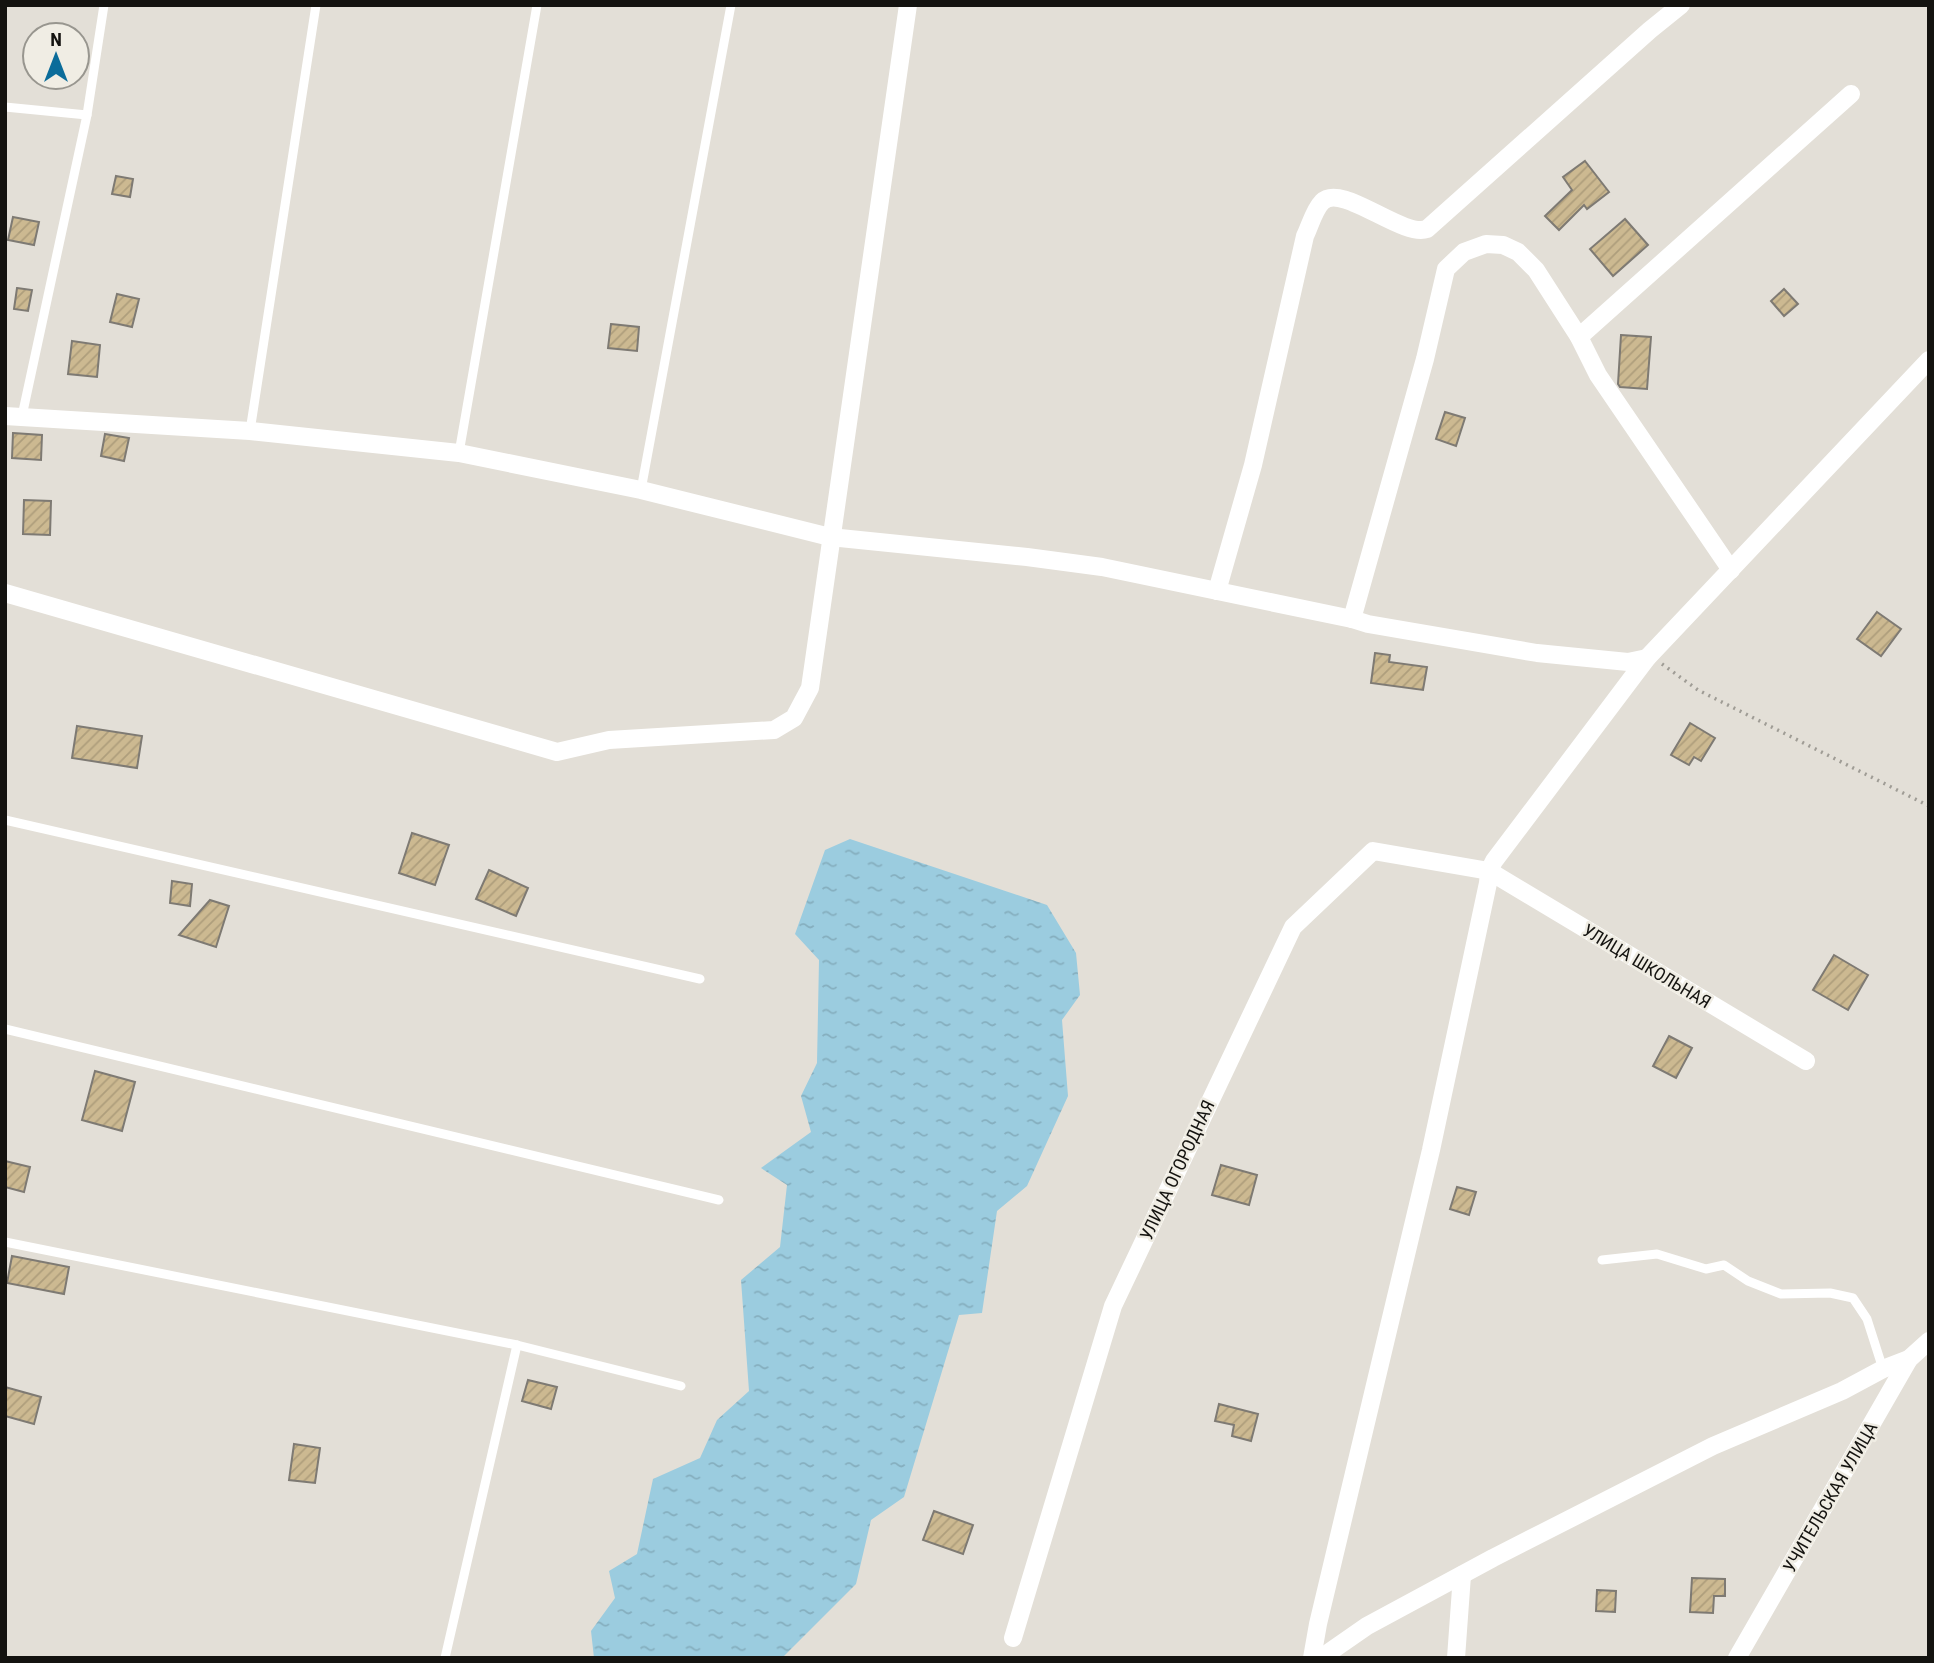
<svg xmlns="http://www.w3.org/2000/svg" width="1934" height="1663" viewBox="0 0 1934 1663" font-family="'Roboto Condensed',sans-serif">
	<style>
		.water { fill: url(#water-ripples) }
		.building { fill: url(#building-hatch); stroke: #7e7a73; stroke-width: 2 }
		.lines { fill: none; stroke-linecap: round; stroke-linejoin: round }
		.path { stroke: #9f9c95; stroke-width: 3.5; stroke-dasharray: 2 5; stroke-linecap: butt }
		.service { stroke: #fff; stroke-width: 9 }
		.minor { stroke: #fff; stroke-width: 18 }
		.labels { text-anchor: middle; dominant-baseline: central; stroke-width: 5; stroke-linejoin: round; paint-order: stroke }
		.street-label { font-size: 18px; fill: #141310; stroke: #f0ede4 }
	</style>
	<defs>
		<pattern id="water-ripples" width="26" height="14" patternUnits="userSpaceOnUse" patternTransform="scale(1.75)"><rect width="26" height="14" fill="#9bccdf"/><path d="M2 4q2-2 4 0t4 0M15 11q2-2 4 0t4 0" fill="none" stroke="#85aebe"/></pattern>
		<pattern id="building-hatch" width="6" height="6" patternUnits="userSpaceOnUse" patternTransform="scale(1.75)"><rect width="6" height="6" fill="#ccb991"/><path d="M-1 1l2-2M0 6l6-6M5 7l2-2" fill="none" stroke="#ae9e7c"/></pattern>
	</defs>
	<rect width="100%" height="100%" fill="#e3dfd7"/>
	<!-- water -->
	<path class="water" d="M850,839L1047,905L1076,953L1080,995L1062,1020L1068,1096L1027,1186L997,1211L982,1313L959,1315L904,1497L871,1520L856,1584L782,1658H594L591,1631L615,1598L609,1571L637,1554L653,1479L700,1458L717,1420L749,1391L741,1280L780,1247L787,1185L761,1168L811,1132L801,1096L817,1063L819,960L795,934L825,850Z"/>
	<!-- building -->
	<g class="building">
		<path d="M1585,161L1609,192L1587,209L1584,205L1559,230L1545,216L1572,190L1563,177Z"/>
		<path d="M116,176L133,179L130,197L112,194Z"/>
		<path d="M13,217L39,222L34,245L8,240Z"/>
		<path d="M1625,219L1648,245L1613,276L1590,249Z"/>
		<path d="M17,288L32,290L28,311L14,309Z"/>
		<path d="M1784,289L1798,304L1784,316L1771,301Z"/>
		<path d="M117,294L139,299L132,327L110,322Z"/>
		<path d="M611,324L639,327L637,351L608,348Z"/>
		<path d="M1621,335L1651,337L1647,389L1620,387L1618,384Z"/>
		<path d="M72,341L100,345L97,377L68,374Z"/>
		<path d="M1445,412L1465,418L1456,446L1436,439Z"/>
		<path d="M13,433L42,435L41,460L12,458Z"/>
		<path d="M105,434L129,438L124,461L101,456Z"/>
		<path d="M24,500L51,501L50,535L23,534Z"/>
		<path d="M1877,612L1901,629L1881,656L1857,639Z"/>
		<path d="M1375,653L1390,655L1389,662L1427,667L1423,690L1371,683Z"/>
		<path d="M1690,723L1715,738L1701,761L1694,757L1689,765L1671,755Z"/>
		<path d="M77,726L142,736L137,768L72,758Z"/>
		<path d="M412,833L449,845L435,885L399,873Z"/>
		<path d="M489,870L528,888L516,916L476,899Z"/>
		<path d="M172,881L192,884L190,906L170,903Z"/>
		<path d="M210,900L229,906L216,947L179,935Z"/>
		<path d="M1834,955L1868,975L1848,1010L1813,990Z"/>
		<path d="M1669,1036L1692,1048L1676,1078L1653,1066Z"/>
		<path d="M95,1071L135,1082L122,1131L82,1120Z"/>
		<path d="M5,1161L30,1167L24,1192L5,1187Z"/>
		<path d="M1221,1165L1257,1175L1249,1205L1212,1195Z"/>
		<path d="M1457,1187L1476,1192L1469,1215L1450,1209Z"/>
		<path d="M12,1256L69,1267L64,1294L7,1283Z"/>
		<path d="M528,1380L557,1387L551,1409L522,1401Z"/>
		<path d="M5,1387L41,1397L34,1424L5,1416Z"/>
		<path d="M1219,1404L1258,1414L1251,1441L1232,1436L1234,1425L1215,1421Z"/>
		<path d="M294,1444L320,1448L315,1483L289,1480Z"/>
		<path d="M934,1511L973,1525L963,1554L923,1540Z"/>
		<path d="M1692,1578L1725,1579V1596H1714L1713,1613L1690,1612Z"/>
		<path d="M1597,1590L1616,1591L1615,1612L1596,1611Z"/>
	</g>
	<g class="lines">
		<!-- path -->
		<path class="path" d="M1662,664L1698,690L1929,806"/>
		<!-- service -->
		<g class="service">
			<path d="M5,107L87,115"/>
			<path d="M22,416L87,115L104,5"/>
			<path d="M250,431L316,5"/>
			<path d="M459,453L537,5"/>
			<path d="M641,490L731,5"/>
			<path d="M5,820L700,979"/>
			<path d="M5,1029L719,1200"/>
			<path d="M5,1242L517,1345L681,1386"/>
			<path d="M1602,1260L1657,1254L1706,1269L1724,1265L1748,1281L1781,1294L1830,1293L1853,1298L1867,1319L1883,1369"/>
			<path d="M445,1658L517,1345"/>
		</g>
		<!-- minor -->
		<g class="minor">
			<path d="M1579,337L1851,94"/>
			<path d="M5,416L250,431L459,453L641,490L830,537L1027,557L1102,567L1352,619L1368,624L1537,653L1628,662L1647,658"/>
			<path d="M1217,591L1253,465L1305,236C1310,226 1314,210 1322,202C1341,182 1402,238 1427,229L1650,30L1681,5"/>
			<path d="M5,593L557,752L609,740L774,730L794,718L810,688L908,5"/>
			<path d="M1352,619L1425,359L1446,269L1464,252L1486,244L1503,245L1518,252L1536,270L1579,337L1598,375L1731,570"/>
			<path d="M1013,1638L1113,1306L1293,927L1373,851L1489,871L1806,1061"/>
			<path d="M1312,1658L1318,1624L1431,1150L1488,883L1489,871L1494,861L1647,658L1929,360"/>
			<path d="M1321,1658L1367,1626L1493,1558L1713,1446L1842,1391L1883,1369L1909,1359"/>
			<path d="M1456,1658L1462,1575"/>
			<path d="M1737,1658L1909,1359L1929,1341"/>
		</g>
	</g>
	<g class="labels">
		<!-- street labels -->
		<g class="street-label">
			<text transform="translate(1647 966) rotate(31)">УЛИЦА ШКОЛЬНАЯ</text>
			<text transform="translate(1177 1170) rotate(-65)">УЛИЦА ОГОРОДНАЯ</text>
			<text transform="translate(1830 1497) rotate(-60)">УЧИТЕЛЬСКАЯ УЛИЦА</text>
		</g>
	</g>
	<!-- border -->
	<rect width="1934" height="1663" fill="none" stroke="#141310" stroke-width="14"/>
	<!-- north arrow -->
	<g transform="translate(56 56)"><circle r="33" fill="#f0ede4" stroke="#98968f" stroke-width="2"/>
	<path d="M0-5L12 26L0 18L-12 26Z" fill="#0b6c9a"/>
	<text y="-10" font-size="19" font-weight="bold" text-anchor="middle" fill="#141310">N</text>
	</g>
</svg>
